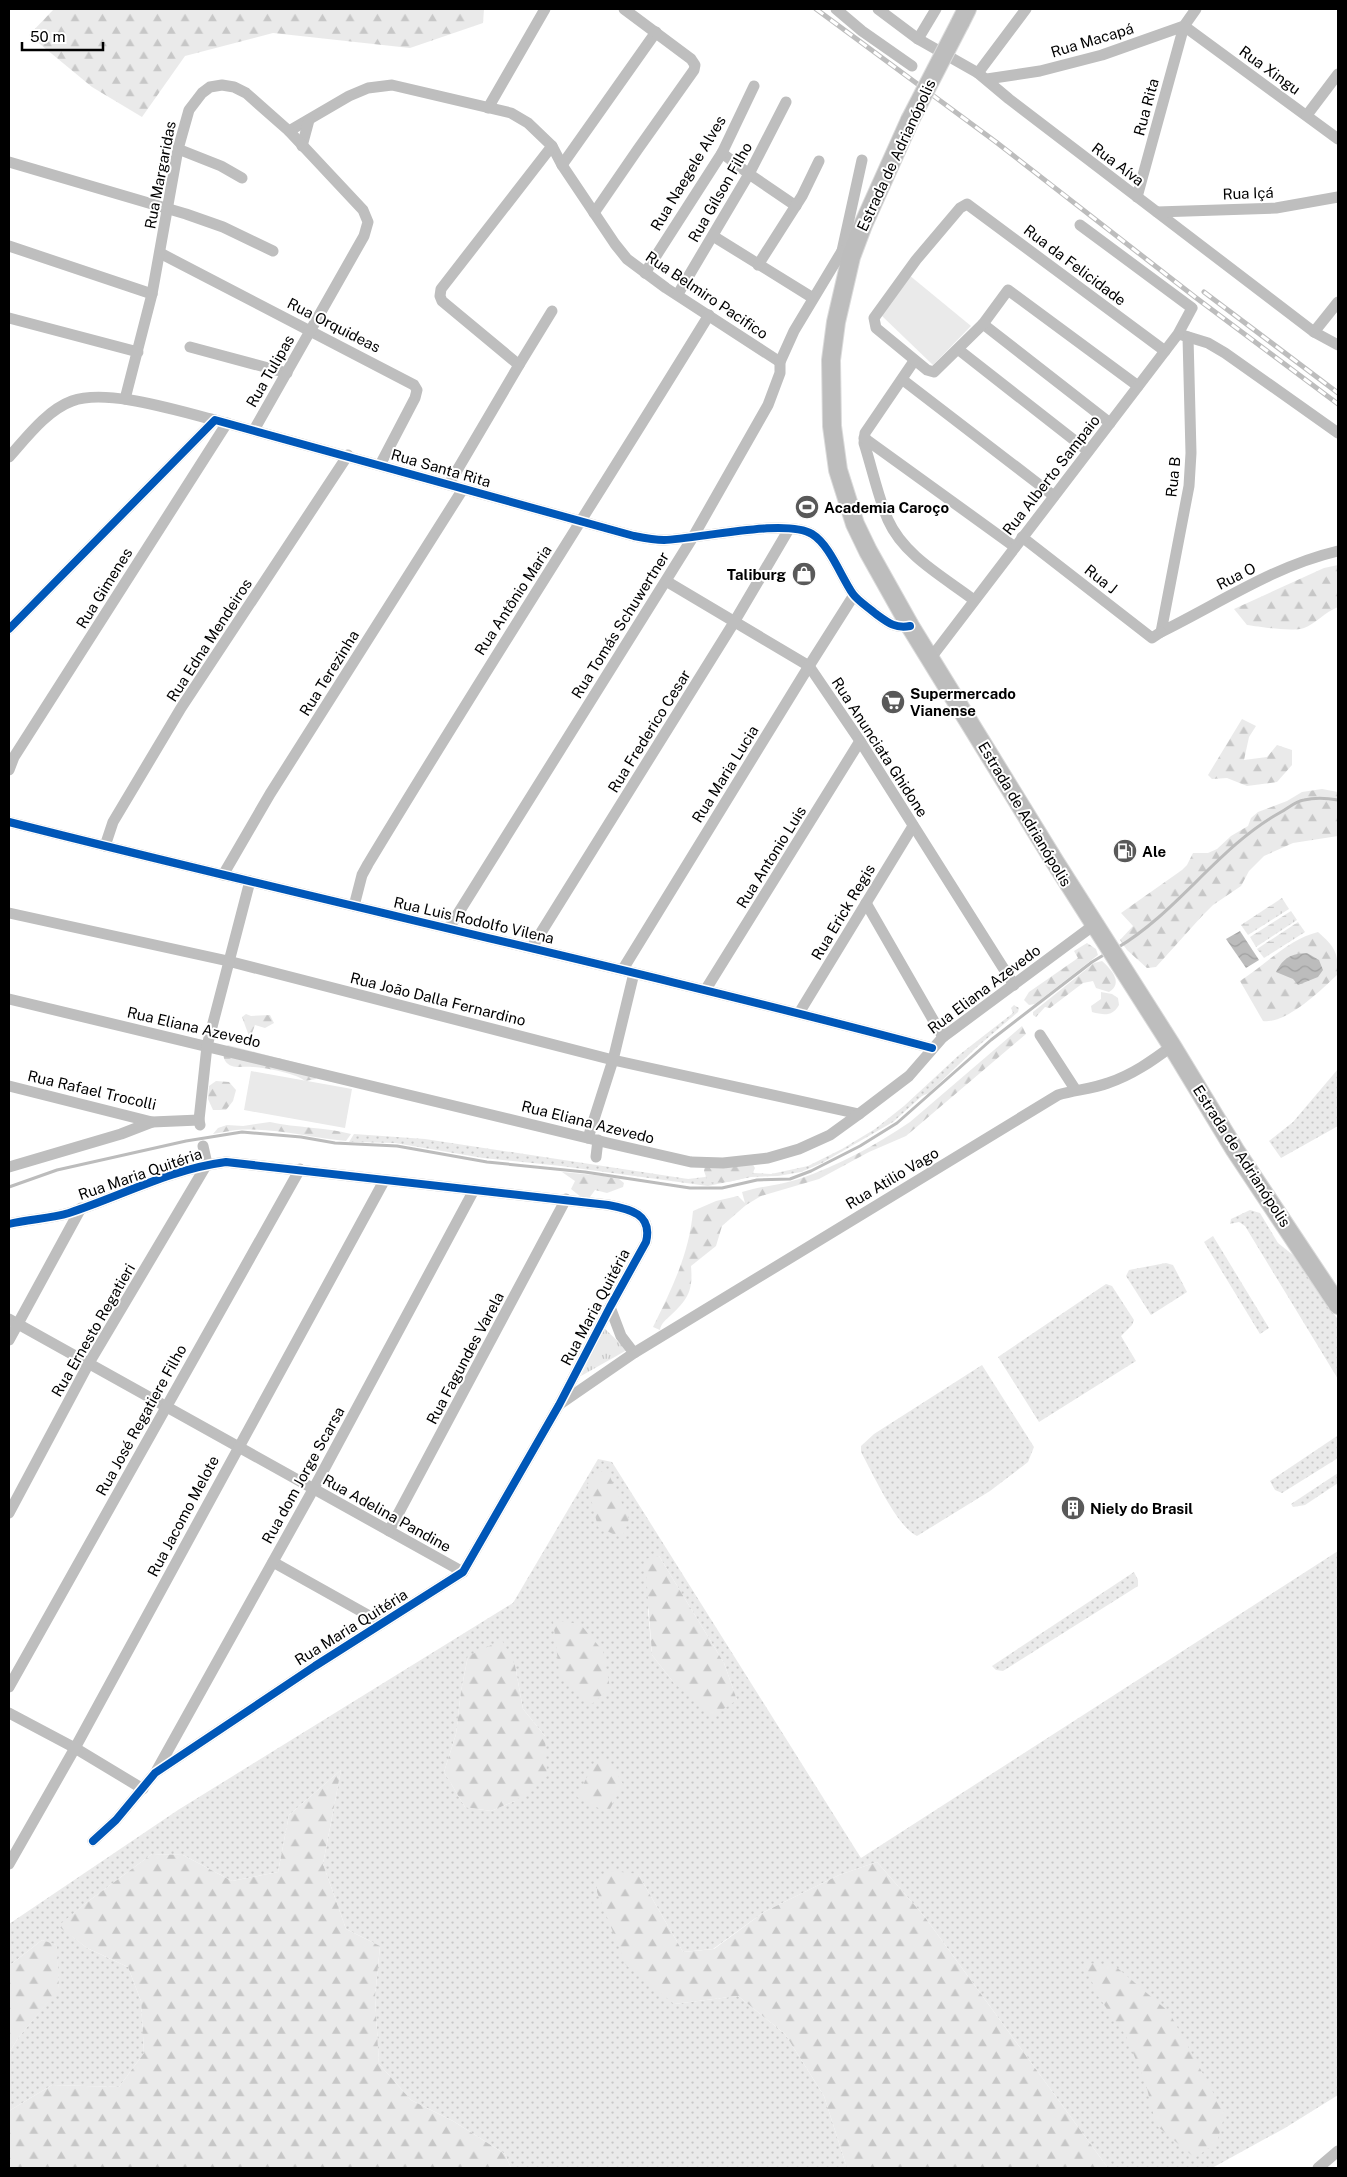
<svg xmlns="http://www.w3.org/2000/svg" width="1347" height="2177" viewBox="0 0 1347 2177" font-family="'Public Sans',sans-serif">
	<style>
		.grass { fill: url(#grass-dots); fill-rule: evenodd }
		.forest { fill: url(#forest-firs) }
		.wetland { fill: url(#wetland-marsh) }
		.park { fill: url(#park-tufts) }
		.pitch { fill: #eaeaea }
		.water { fill: url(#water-waves) }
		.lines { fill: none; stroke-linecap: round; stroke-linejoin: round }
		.stream { stroke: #bcbcbc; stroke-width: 3 }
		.primary-casing { stroke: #dbdbdb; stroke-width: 20 }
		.street { stroke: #bebebe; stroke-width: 11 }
		.primary { stroke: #bdbdbd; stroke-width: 18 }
		.rail-casing { stroke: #bdbdbd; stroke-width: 5 }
		.rail { stroke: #fff; stroke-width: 3; stroke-dasharray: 9; stroke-linecap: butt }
		.primary-bridge-casing { stroke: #dbdbdb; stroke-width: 20; stroke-linecap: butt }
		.primary-bridge { stroke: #bdbdbd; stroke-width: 18 }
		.cycleway-casing { stroke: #fff; stroke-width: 11 }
		.cycleway { stroke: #0057b8; stroke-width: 8 }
		.labels { text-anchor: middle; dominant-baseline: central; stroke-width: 4; stroke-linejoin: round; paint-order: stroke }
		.street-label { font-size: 15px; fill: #000; stroke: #fff }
		.poi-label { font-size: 15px; font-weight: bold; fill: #000; stroke: #fff; text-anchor: start }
	</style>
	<defs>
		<pattern id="grass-dots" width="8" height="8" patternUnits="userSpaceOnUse" patternTransform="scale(1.25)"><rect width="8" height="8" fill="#eaeaea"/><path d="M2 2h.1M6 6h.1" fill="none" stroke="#c7c7c7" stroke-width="1.8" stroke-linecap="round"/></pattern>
		<pattern id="forest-firs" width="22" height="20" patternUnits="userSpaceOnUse" patternTransform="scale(1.25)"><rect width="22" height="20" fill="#eaeaea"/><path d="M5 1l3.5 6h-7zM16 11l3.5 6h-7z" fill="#c7c7c7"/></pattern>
		<pattern id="wetland-marsh" width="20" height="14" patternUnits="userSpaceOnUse" patternTransform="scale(1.25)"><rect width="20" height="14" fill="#eaeaea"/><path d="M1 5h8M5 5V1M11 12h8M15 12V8" fill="none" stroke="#c7c7c7"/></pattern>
		<pattern id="park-tufts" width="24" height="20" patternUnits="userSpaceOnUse" patternTransform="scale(1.25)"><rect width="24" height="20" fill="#eaeaea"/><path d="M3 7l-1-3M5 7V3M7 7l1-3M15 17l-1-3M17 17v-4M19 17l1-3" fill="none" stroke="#c7c7c7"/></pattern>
		<pattern id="water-waves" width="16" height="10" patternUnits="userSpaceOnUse" patternTransform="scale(1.25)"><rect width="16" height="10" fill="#bcbcbc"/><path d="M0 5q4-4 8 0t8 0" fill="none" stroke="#a0a0a0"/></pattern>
	</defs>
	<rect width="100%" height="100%" fill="#fff"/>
	<!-- grass -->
	<g class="grass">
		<path d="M1014,1005L1019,1008L1018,1012L977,1047L929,1093L922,1096L893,1122L822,1163L801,1172L778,1176L751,1177L708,1186L561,1166L483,1158L395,1143L349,1142L354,1134L425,1139L688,1179L705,1177L715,1169L745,1168L754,1173L771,1174L808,1166L842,1149L875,1129L904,1106L959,1055L1013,1013L1011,1008Z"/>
		<path d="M1338,1069V1126L1281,1158L1269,1141L1293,1122Z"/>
		<path d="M1250,1210L1260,1213L1278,1243L1298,1259L1308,1273L1338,1320V1379L1245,1226L1239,1222L1230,1224L1231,1219Z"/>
		<path d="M1213,1236L1269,1328L1260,1334L1204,1242Z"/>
		<path d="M1166,1263L1173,1265L1187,1292L1151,1315L1126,1276L1129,1270Z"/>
		<path d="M1106,1284L1112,1286L1134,1320L1132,1325L1121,1336L1136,1361L1039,1422L998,1357Z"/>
		<path d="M982,1365L1034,1447L1028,1462L990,1491L917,1536C897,1527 873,1474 861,1452V1446L874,1434Z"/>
		<path d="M1337,1436L1338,1458L1282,1493L1275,1490L1270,1481Z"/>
		<path d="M598,1459L612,1462L861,1858L1338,1551V2095L1285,2128L1212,2168H1108L924,1916L877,1862L839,1875L764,1912L713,1949L683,1952L638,1874L674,2004L738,1996L785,2034L824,2096L847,2168H511L505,2154L453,2121L411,2100L379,2064L375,1997L380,1946L346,1929L323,1864L341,1770L289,1815L278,1872L232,1881L183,1855L152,1854L86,1903L59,1926L87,1948L128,1967L141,2001L144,2053L119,2087L52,2085L9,2111V2053L18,2038L59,1988L56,1945L42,1940L9,1966V1924L178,1810L513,1603ZM659,1556L724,1663L737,1700L674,1683L652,1655L648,1611ZM468,1656L515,1665L523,1709L545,1736L515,1801L491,1811L465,1807L444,1772L456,1734L461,1691Z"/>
		<path d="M1338,1473V1483L1305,1505L1293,1507L1291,1504Z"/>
		<path d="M1134,1572L1138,1580V1586L1003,1671L996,1670L992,1666Z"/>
	</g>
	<!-- forest -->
	<g class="forest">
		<path d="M54,9H484L483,23L410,48L273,33L185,56L142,117L92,87L29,35Z"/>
		<path d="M1338,565V607C1325,612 1315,624 1304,628C1292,632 1261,627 1247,625L1234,609L1324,568Z"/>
		<path d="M1242,719L1256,726L1249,737L1244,760L1267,757L1277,745L1292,750V765L1277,782L1247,786L1227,778L1212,779L1208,775Z"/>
		<path d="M1322,789L1338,792V836L1293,843L1264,856L1249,871L1241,886L1213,905L1202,916L1156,967L1147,968L1127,950L1120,940L1133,926L1121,913L1182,870L1187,865L1193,853H1208L1217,849L1231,836L1248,826L1251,818L1258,812L1287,801L1302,792Z"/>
		<path d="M1318,932C1335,947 1338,952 1338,974C1321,990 1287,1024 1263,1021L1240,981C1265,965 1289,939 1318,932Z"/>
		<path d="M1087,943L1096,949L1098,955L1035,1004L1029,1005L1024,1000L1029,992L1078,958L1074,951Z"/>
		<path d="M1102,961C1111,969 1124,983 1109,992L1096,988L1093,981L1083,983L1050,1008L1045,1007L1036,1017L1033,1015V1012L1094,963Z"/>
		<path d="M1101,992L1112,994L1118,998L1119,1005C1112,1017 1104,1015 1092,1012L1091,1006L1101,999Z"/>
		<path d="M246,1014L251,1016L270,1015L274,1023L265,1028L255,1025L252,1033L249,1036L242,1017Z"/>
		<path d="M1022,1026L1026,1034L906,1136L869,1152L819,1179L761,1196L746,1205L722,1226L716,1246L691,1266C693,1289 689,1299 671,1315C666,1320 661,1323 660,1330L653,1327C672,1288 689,1255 693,1211L716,1201L738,1196L745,1203L742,1192C761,1186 781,1185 799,1179C838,1166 876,1145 910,1122Z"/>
		<path d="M228,1045L309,1066L316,1079L305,1081C298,1074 263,1067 252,1067C246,1066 237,1068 232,1066C223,1063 222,1054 225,1047Z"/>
		<path d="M216,1081L229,1082L236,1090L233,1101L226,1110H213L208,1099L209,1086Z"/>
		<path d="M270,1122C297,1128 325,1127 351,1134L346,1141C311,1138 271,1127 236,1130C228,1131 220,1133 213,1134L218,1128L227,1125L243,1126Z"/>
		<path d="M752,1163L755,1168L752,1175C737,1181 724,1184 708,1182L704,1171L705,1165Z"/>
		<path d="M562,1172L604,1176L619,1179L624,1183L623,1187L607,1193L595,1190L590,1197H581L571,1189L575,1181Z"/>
		<path d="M606,1468L629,1519L622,1538L598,1527L587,1483Z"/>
		<path d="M659,1556L724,1663L737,1700L713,1716L674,1683L652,1655L645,1559Z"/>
		<path d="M553,1620L580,1624L603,1651L610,1688L592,1704L560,1678Z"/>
		<path d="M502,1640L515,1665L523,1709L545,1736L547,1776L515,1801L491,1811L465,1807L444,1772L456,1734L461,1691L468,1656Z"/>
		<path d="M596,1759L609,1761L623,1784L608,1813L577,1797Z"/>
		<path d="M341,1770L323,1864L346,1929L380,1946L375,1997L379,2064L411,2100L453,2121L505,2154L511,2168H9V2111L52,2085L119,2087L144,2053L141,2001L128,1967L87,1948L58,1926L86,1903L152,1854L183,1855L232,1881L278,1872L289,1815Z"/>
		<path d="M877,1862L924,1916L1108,2168H847L824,2096L785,2034L738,1996L674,2004L626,1965L597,1892V1882L612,1871L638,1874L683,1952L714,1949L764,1912L839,1875Z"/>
		<path d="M42,1940L57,1945L59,1989L18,2038L9,2053V1966Z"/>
		<path d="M1084,1963L1114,1965L1169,2012L1225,2114L1217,2142L1195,2158L1156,2125L1146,2084L1126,2036L1098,1996Z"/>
	</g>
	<!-- wetland -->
	<g class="wetland">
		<path d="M1282,898L1289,909L1248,935L1241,925Z"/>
		<path d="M1291,911L1297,920L1256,947L1250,937Z"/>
		<path d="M1298,922L1305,932L1264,958L1257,949Z"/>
	</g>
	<!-- park -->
	<path class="park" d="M604,1328L627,1350L581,1376Z"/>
	<!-- pitch -->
	<g class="pitch">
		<path d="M909,275L971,326L933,365L881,315Z"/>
		<path d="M251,1071L352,1089L345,1128L244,1110Z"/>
	</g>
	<!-- water -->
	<g class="water">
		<path d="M1240,931L1259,960L1246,968L1226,939Z"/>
		<path d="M1307,953L1319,960L1323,970L1318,977L1298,985L1293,979L1276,972C1284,957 1291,954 1307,953Z"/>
	</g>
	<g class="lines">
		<!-- stream -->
		<g class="stream">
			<path d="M1117,948C1178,912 1218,847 1281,812C1288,808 1296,801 1304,800C1316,797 1327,798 1338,800"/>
			<path d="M9,1187L57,1170L186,1141L242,1132L301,1137L335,1143L397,1146L487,1162L585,1172L690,1188H722L757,1180L790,1179L811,1171L860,1146L897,1123L991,1040L1092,962L1107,953"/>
		</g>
		<!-- primary casing -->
		<g class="primary-casing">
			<g id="primary">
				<path d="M960,23L967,9"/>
				<path d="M910,120L863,225L851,257L836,322L831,360L832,426L838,470L855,524L868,551L910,626L1055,862L1172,1046L1235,1150L1338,1305"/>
			</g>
		</g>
		<!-- street -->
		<g class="street">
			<path d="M836,9L862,31L912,66"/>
			<path d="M878,9L918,39L978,73L1009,99L1314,332L1338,345"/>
			<path d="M1184,26L1338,139"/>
			<path d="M918,39L936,9"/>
			<path d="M978,73L1026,9"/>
			<path d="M987,79L1040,71L1102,55L1184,26L1196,9"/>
			<path d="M488,108L545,9"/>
			<path d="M1307,115L1338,74"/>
			<path d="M289,131L349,96L368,88L392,85L511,113L528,123L552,146L562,165L615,244L627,259L666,288L780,362"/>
			<path d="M302,146L309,120"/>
			<path d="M178,149L221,166L242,178"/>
			<path d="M722,153L749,174L796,206"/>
			<path d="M9,162L186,214L223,227L273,251"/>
			<path d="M562,165L656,32"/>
			<path d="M1137,197L1184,26"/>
			<path d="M1157,212L1276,208L1338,197"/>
			<path d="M594,213L638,149L694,70L695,65L691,59L624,9"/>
			<path d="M713,236L813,298"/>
			<path d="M9,246L152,294"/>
			<path d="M842,251L862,160"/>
			<path d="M160,253L414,385L417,390L415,398L380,465"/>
			<path d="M758,265L802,196L819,161"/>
			<path d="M645,273L722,153L754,86"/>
			<path d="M678,294L749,174L786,102"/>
			<path d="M9,318L138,352"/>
			<path d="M983,324L1110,423"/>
			<path d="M1314,332L1338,302"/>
			<path d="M1182,335L1208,343L1225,353L1338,433"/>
			<path d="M1188,337L1191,453L1189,486L1161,632C1220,603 1274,566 1338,551"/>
			<path d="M190,347L287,373"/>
			<path d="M959,350L1088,451"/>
			<path d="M914,361L865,433L864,443C872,468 878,497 888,520C904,556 944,577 974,600"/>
			<path d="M519,365L552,311"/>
			<path d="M903,380L1054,496"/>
			<path d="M1138,386L1008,290L983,324L934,372L927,370L876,328L874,318L916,260L960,208L967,204L1165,351"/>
			<path d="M125,399L152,294L178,149L189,110L202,93L210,87L222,85L234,87L246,93L289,131L363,210L368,222L364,236L254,430"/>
			<path d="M864,438L1015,547"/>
			<path d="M9,457C26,438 47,410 72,401C107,388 178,411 215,420"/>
			<path d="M449,484L519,365L442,301L440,296L441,289L552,146"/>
			<path d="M1022,537L1152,638L1161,632"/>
			<path d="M666,581L809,666L860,741L1014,985"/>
			<path d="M9,629L215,420L634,536C644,538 654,540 664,540C698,539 785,518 812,534C830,545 841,577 853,594C858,601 868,607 876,614C887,622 895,629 910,626"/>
			<path d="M930,659L1165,351L1178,334L1192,308L1080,225"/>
			<path d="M9,770L14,757L227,423"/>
			<path d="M9,822C316,900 626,967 932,1048"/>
			<path d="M105,846L113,822L181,708L348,455"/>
			<path d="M223,875L270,794L463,489"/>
			<path d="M866,903L943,1037"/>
			<path d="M354,906L362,875L368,864C479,680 596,499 709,315"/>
			<path d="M9,913L228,961L613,1060L859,1114"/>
			<path d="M449,928L693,537L768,405L780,373V362L794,331L842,251L852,254"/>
			<path d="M532,947L733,624L789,529"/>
			<path d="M623,969L809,666L854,595"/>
			<path d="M706,989L860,741"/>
			<path d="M9,999L608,1143L691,1162L723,1163L768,1158L799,1149L830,1135L859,1114L909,1076L943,1037L1094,925"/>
			<path d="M799,1013L913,826"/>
			<path d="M1040,1035L1075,1089"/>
			<path d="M9,1086L152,1122L199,1120"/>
			<path d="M200,1125L199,1120L207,1046L250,881"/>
			<path d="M588,1138L613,1060L634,973"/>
			<path d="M596,1157L598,1140"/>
			<path d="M9,1167L121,1134L152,1122"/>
			<path d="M9,1224C28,1219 50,1219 69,1213C121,1196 171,1169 226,1162L608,1205C630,1209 653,1214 646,1242L610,1307L559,1405L463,1572L315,1666L155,1773L116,1820L93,1841"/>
			<path d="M610,1307L621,1336L634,1353"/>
			<path d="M9,1319L463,1572"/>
			<path d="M9,1340L81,1208"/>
			<path d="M560,1404L634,1353L1058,1095C1074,1090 1092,1089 1108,1083C1132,1075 1152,1061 1172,1046"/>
			<path d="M9,1513L89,1363L207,1164L203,1146"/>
			<path d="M389,1531L566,1199"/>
			<path d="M273,1562L382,1623"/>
			<path d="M9,1687L300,1169"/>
			<path d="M9,1713L75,1748L143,1789"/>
			<path d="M157,1770L314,1488L474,1190"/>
			<path d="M9,1864L75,1748L384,1181"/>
			<path d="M1318,2168L1338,2151"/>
		</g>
		<!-- primary -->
		<use href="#primary" class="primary"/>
		<!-- rail casing -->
		<g class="rail-casing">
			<g id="rail">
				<path d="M816,9L996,142L1195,297L1338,404"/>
				<path d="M1204,292L1338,393"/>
			</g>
		</g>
		<!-- rail -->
		<use href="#rail" class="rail"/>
		<!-- primary-bridge casing -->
		<g class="primary-bridge-casing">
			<path id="primary-bridge" d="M910,120L960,23"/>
		</g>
		<!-- primary-bridge -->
		<use href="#primary-bridge" class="primary-bridge"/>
		<!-- cycleway casing -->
		<g class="cycleway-casing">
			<g id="cycleway">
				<path d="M9,629L215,420L634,536C644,538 654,540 664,540C698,539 785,518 812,534C830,545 841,577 853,594C858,601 868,607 876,614C887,622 895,629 910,626"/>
				<path d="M9,822C316,900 626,967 932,1048"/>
				<path d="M9,1224C28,1219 50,1219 69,1213C121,1196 171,1169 226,1162L608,1205C630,1209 653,1214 646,1242L610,1307L559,1405L463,1572L315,1666L155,1773L116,1820L93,1841"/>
			</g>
		</g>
		<!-- cycleway -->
		<use href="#cycleway" class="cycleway"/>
	</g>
	<!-- icons -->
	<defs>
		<g id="stadium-disc" transform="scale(1.25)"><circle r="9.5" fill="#595959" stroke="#fff"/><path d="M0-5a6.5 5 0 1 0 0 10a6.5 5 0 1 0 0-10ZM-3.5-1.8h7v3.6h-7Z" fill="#fff"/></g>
		<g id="shop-disc" transform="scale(1.25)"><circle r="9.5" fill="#595959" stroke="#fff"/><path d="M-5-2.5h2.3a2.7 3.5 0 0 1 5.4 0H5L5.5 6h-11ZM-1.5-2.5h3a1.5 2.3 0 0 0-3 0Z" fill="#fff"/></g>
		<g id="supermarket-disc" transform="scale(1.25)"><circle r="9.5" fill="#595959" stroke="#fff"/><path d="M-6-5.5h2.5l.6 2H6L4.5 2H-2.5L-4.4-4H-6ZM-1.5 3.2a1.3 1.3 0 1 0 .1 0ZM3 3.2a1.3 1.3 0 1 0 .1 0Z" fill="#fff"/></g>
		<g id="fuel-disc" transform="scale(1.25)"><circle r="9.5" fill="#595959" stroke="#fff"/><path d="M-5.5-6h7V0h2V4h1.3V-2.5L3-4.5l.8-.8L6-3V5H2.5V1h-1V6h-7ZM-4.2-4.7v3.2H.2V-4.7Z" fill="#fff"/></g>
		<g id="building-disc" transform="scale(1.25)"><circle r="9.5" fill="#595959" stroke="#fff"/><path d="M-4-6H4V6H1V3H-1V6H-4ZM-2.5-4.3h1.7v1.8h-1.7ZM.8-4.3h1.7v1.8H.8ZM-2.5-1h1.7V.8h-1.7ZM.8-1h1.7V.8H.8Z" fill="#fff"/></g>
	</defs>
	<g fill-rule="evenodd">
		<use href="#stadium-disc" x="807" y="507"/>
		<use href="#shop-disc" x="804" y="574"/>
		<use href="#supermarket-disc" x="893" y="702"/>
		<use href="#fuel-disc" x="1125" y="851"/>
		<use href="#building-disc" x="1073" y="1508"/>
	</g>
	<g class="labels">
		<!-- street labels -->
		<g class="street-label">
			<text transform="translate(1092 40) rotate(-17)">Rua Macapá</text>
			<text transform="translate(1270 70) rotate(36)">Rua Xingu</text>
			<text transform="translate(1146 107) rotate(-75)">Rua Rita</text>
			<text transform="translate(896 155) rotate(-65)">Estrada de Adrianópolis</text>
			<text transform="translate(1118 164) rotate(37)">Rua Aíva</text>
			<text transform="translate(688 173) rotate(-59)">Rua Naegele Alves</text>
			<text transform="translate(160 175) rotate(-79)">Rua Margaridas</text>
			<text transform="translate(720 192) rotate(-60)">Rua Gílson Filho</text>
			<text transform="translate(1248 193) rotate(-2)">Rua Içá</text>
			<text transform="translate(1075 265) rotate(37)">Rua da Felicidade</text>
			<text transform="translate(707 295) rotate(34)">Rua Belmiro Pacifico</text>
			<text transform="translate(334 325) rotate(27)">Rua Orquideas</text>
			<text transform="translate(270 371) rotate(-60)">Rua Tulipas</text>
			<text transform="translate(441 468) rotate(16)">Rua Santa Rita</text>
			<text transform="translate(1051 475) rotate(-52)">Rua Alberto Sampaio</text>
			<text transform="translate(1173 477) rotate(-84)">Rua B</text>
			<text transform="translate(1236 576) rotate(-27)">Rua O</text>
			<text transform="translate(1101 579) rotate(38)">Rua J</text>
			<text transform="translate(104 588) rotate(-58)">Rua Gimenes</text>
			<text transform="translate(513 600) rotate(-57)">Rua Antônio Maria</text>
			<text transform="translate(620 625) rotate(-58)">Rua Tomás Schuwertner</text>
			<text transform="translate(209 640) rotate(-57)">Rua Edna Mendeiros</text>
			<text transform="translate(329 673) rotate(-58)">Rua Terezinha</text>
			<text transform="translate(649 731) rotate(-58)">Rua Frederico Cesar</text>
			<text transform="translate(880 747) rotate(57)">Rua Anunciata Ghidone</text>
			<text transform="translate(725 774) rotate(-58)">Rua Maria Lucia</text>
			<text transform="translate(1025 814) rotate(59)">Estrada de Adrianópolis</text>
			<text transform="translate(771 857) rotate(-58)">Rua Antonio Luis</text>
			<text transform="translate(843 912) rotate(-59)">Rua Erick Regis</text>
			<text transform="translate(474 920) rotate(13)">Rua Luis Rodolfo Vilena</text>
			<text transform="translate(984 989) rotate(-37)">Rua Eliana Azevedo</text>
			<text transform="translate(438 999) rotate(14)">Rua João Dalla Fernardino</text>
			<text transform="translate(194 1027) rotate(13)">Rua Eliana Azevedo</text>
			<text transform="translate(92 1090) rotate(13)">Rua Rafael Trocolli</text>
			<text transform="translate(588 1122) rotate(14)">Rua Eliana Azevedo</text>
			<text transform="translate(1242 1156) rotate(57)">Estrada de Adrianópolis</text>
			<text transform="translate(140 1174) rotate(-19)">Rua Maria Quitéria</text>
			<text transform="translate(892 1178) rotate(-31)">Rua Atilio Vago</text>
			<text transform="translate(595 1307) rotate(-62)">Rua Maria Quitéria</text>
			<text transform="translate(93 1330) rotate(-60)">Rua Ernesto Regatieri</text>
			<text transform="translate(465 1358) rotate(-62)">Rua Fagundes Varela</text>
			<text transform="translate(141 1420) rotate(-61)">Rua José Regatiere Filho</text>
			<text transform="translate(303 1475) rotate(-61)">Rua dom Jorge Scarsa</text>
			<text transform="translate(387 1513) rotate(29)">Rua Adelina Pandine</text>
			<text transform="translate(183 1516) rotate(-62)">Rua Jacomo Melote</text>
			<text transform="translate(351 1627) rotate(-32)">Rua Maria Quitéria</text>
		</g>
		<!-- poi labels -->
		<g class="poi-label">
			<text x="824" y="507">Academia Caroço</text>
			<text x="786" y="574" text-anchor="end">Taliburg</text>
			<text x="910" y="693">Supermercado<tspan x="910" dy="17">Vianense</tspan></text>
			<text x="1142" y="851">Ale</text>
			<text x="1090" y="1508">Niely do Brasil</text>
		</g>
	</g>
	<!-- border -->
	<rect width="1347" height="2177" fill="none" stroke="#000000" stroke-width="20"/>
	<!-- scale -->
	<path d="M22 42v8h81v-8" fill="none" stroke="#000000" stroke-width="2.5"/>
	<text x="30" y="42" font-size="15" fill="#000000" stroke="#ffffff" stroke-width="4" paint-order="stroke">50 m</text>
</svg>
